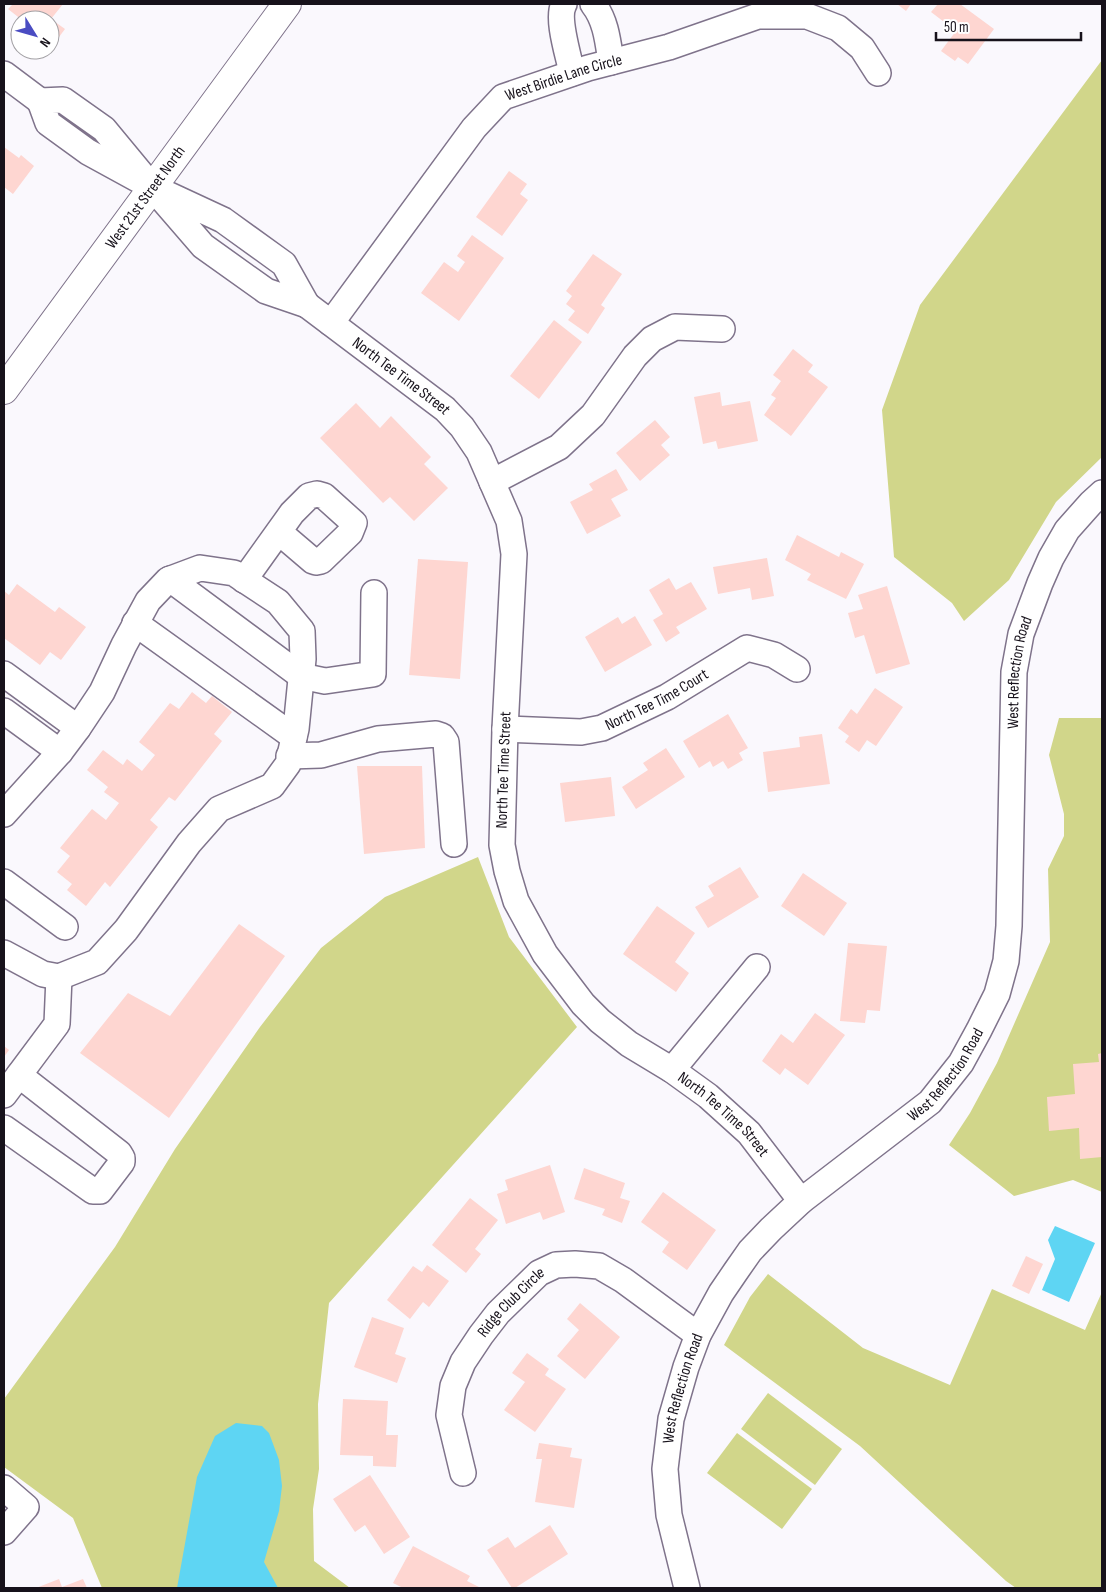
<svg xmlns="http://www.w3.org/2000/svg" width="1106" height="1592" viewBox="0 0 1106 1592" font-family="'Sofia Sans Condensed',sans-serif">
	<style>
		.green { fill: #d1d68a }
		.water { fill: #5ed5f3 }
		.building { fill: #fed6d1 }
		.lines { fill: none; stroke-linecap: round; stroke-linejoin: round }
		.minor-casing { stroke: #7f738b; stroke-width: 28 }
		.major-casing { stroke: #7f738b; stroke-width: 30 }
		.minor { stroke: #fff; stroke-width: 25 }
		.major { stroke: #fff; stroke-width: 28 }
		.labels { text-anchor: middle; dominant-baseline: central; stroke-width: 4.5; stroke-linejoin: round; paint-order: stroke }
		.street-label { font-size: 16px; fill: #17121b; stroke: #fff }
	</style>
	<rect width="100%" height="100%" fill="#faf8fd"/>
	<!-- green -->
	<g class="green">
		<path d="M1102,60V457L1056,502L1009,580L964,621L952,603L894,557L882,410L920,305Z"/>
		<path d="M1059,718H1102V1192L1073,1180L1014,1196L949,1145L970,1113L997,1063L1050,942L1048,869L1064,836V814L1049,755Z"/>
		<path d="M478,857L509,937L577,1027L329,1303L318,1404L319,1469L313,1509L314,1561L350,1588H102L73,1518L4,1467V1399L115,1247L175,1149L260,1027L321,948L385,897Z"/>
		<path d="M768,1274L863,1348L950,1385L992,1289L1085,1330L1102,1292V1588H1016L1006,1581L860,1446L724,1345L750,1297Z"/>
		<path d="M768,1393L842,1449L815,1485L741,1429Z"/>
		<path d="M737,1433L812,1489L782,1529L707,1473Z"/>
	</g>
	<!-- water -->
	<g class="water">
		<path d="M1055,1226L1095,1243L1069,1302L1042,1290L1055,1259L1048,1240Z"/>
		<path d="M236,1423L262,1426L269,1433L279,1460L282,1486L279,1511L264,1562L278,1588H177L197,1477L215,1436Z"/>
	</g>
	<!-- building -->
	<g class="building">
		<path d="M13,4H63L51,19L65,29L53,45L50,42V20H22L8,9Z"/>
		<path d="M897,4H911L906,11Z"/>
		<path d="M938,4H960L994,29L968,64L958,57L955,61L941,51L956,31L931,12Z"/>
		<path d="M4,147L19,158L21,155L34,166L13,194L4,187Z"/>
		<path d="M509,171L527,184L520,194L528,200L502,236L476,217Z"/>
		<path d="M472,235L504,258L459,321L421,293L444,262L458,272L465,262L457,256Z"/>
		<path d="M593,254L622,274L601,305L605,308L588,334L568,320L575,311L566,304L572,296L566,291Z"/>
		<path d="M554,320L582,342L539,399L510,376Z"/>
		<path d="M793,349L813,365L808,372L828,387L791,436L764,415L776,398L771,395L781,381L773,375Z"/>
		<path d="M720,392L722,406L750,401L758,441L718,449L716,441L703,444L694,397Z"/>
		<path d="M356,403L380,428L391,416L431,457L424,464L448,488L414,521L390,497L383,503L320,438Z"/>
		<path d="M655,420L670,437L661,445L670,455L640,481L616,453Z"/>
		<path d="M616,469L628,490L611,499L621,516L587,534L570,502L593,490L589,484Z"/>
		<path d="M797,535L839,557L841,552L864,564L846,599L807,580L811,574L785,560Z"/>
		<path d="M767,558L774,596L752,600L750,588L718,594L713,567Z"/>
		<path d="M418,559L468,562L460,679L409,675Z"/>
		<path d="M669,578L676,590L691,582L707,609L676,627L680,633L666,642L653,620L663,614L649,590Z"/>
		<path d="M17,584L55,612L59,607L86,627L61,660L50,652L40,665L4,638V591L9,595Z"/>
		<path d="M887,586L910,664L876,674L864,635L855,638L848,613L863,609L858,595Z"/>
		<path d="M635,616L652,645L605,672L585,637L618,617L622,624Z"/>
		<path d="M875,688L903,707L876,746L867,740L859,752L845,742L849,736L838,728L851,709L857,714Z"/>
		<path d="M192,692L206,703L212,696L232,712L214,734L222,741L175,801L169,797L150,820L158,827L110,887L105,882L86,906L67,890L72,884L57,872L70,856L60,848L92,809L106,820L119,803L104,792L108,787L87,770L103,750L123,765L127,759L142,771L155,755L139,742L170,703L179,709Z"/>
		<path d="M728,714L748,748L739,753L743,760L728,769L723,761L713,767L710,761L699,768L683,741Z"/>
		<path d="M822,734L830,784L768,792L763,752L800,747L799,737Z"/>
		<path d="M666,748L685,777L636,809L622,787L648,770L643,763Z"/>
		<path d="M357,766H422L425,848L364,854Z"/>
		<path d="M611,777L615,816L565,822L560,783Z"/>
		<path d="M740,867L759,897L708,928L695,907L714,896L708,886Z"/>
		<path d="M803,873L847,903L824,936L781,906Z"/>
		<path d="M657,906L695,933L675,962L689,973L676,992L623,954Z"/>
		<path d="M239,924L285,956L169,1118L80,1053L128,993L170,1016Z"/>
		<path d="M848,943L887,946L880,1011L867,1010L865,1023L840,1021Z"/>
		<path d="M815,1013L845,1035L808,1085L785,1068L780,1075L762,1061L781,1034L793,1043Z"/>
		<path d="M4,1046L9,1050L4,1057Z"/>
		<path d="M1102,1053V1157L1080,1159L1079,1128L1049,1131L1047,1097L1075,1094L1073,1064L1099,1062L1098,1054Z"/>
		<path d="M550,1165L565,1212L543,1220L540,1212L506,1224L497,1194L508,1190L505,1180Z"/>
		<path d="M584,1168L625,1183L620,1198L630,1201L622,1223L602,1215L605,1209L574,1199Z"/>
		<path d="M663,1192L716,1230L687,1270L662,1252L669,1242L641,1222Z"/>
		<path d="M470,1198L498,1220L475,1249L481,1254L466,1273L432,1245Z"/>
		<path d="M1026,1256L1043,1264L1029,1294L1012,1286Z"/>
		<path d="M427,1265L449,1281L429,1307L423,1302L410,1319L387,1300L413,1266L422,1272Z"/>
		<path d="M580,1303L620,1337L585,1379L557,1356L579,1330L567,1319Z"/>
		<path d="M372,1317L404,1328L395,1354L406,1358L397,1383L354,1367Z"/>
		<path d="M527,1353L549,1369L545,1375L566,1389L535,1432L504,1410L525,1382L512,1373Z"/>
		<path d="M343,1399L388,1401L386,1435H398L396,1467L373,1466V1456L340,1455Z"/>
		<path d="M539,1443L572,1448L570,1457L582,1459L574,1508L535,1502L542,1459H536Z"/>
		<path d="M370,1475L410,1537L384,1554L365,1525L355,1532L333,1499Z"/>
		<path d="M550,1525L568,1554L515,1588H512L487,1550L508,1537L515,1548Z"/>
		<path d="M413,1546L470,1576L467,1581L481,1588H403L393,1583Z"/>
		<path d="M59,1579L62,1587L83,1579L87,1588H36Z"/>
	</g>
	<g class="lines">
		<!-- minor casing -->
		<g class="minor-casing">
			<g id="minor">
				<path d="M564,4C556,18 569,57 572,73"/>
				<path d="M593,4C606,20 608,42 611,62"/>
				<path d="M4,74L40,101"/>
				<path d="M152,187L104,129L63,100L40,101L48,123L88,152L152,187L223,220L284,264L307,305L266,291L203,246L152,187"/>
				<path id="s1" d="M307,305L445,409L462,427L479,452L509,521L514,554L505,729L502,845L507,871L516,901L545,954L583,1004L600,1021L629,1044L672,1070L708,1096L749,1133L801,1201"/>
				<path id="s2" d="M331,323L474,128L503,97L588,68L669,47L758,16H807L838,28L862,48L878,73"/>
				<path d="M492,482L559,447L593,415L635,356L652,339L675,327L722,329"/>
				<path d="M170,579L301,676L325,681L373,674L374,593"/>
				<path d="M244,580L292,513L309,496L317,494L324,496L354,523L350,533L321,561L316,562L313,561L279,532"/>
				<path d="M135,623L294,737"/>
				<path d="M4,674L78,728"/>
				<path d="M4,711L60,752"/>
				<path id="s3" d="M505,729L581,732L602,728L667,697L747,648L774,655L797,669"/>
				<path d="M289,756L321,755L378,739L436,734L442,736L446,742L454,844"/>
				<path d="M4,814L60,752L78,728L102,692L124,645L148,601L168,580L200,568L234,573L278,602L302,631L303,659L296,729L288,764L272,786L219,809L189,843L126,930L97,962L59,977L43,974L4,953"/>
				<path d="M4,882L65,927"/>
				<path d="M672,1070L757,967"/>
				<path d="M4,1095L57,1024L59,977"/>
				<path d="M4,1128L93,1191H100L122,1162V1158L119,1153L19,1075"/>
				<path id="s4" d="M463,1473L449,1415L453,1386L463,1362L481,1335L498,1313L539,1273L556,1265L575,1264L599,1266L623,1280L698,1335"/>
				<path d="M4,1488L26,1507L4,1532"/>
				<path id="s5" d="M687,1588L669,1515L665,1469L671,1419L686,1367L698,1335L721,1293L736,1271L750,1251L771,1229L801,1201L930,1102L961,1063L979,1030L997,994L1006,961L1009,926L1014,672L1021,634L1040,583L1051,558L1067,530L1091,503L1102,493"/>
			</g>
		</g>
		<!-- major casing -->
		<g class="major-casing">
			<g id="major">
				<path id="s6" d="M4,390L287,4"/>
			</g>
		</g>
		<!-- minor -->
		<use href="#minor" class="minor"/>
		<!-- major -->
		<use href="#major" class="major"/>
	</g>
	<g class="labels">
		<!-- street labels -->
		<g class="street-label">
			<text stroke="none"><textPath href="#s2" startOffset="348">West Birdie Lane Circle</textPath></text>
			<text stroke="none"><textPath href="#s6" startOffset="239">West 21st Street North</textPath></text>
			<text stroke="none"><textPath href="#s1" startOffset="118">North Tee Time Street</textPath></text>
			<text stroke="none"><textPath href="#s5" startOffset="1044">West Reflection Road</textPath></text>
			<text stroke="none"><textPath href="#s3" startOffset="159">North Tee Time Court</textPath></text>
			<text transform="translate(504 770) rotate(-88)">North Tee Time Street</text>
			<text stroke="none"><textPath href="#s5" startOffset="624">West Reflection Road</textPath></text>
			<text stroke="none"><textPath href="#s1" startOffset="988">North Tee Time Street</textPath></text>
			<text stroke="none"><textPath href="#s4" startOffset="192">Ridge Club Circle</textPath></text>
			<text stroke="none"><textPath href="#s5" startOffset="204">West Reflection Road</textPath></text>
		</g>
	</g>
	<!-- border -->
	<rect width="1106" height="1592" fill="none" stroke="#17121b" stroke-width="10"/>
	<!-- north arrow -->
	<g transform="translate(35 35) rotate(127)"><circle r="24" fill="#ffffff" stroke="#a2a0a4"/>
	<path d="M0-4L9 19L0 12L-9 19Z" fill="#4a4cc2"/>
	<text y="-8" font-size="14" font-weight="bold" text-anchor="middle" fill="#17121b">N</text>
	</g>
	<!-- scale -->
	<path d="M936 32v8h145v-8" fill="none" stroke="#17121b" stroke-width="2.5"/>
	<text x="944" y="32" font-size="15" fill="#17121b" stroke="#ffffff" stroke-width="4" paint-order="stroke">50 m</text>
</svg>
